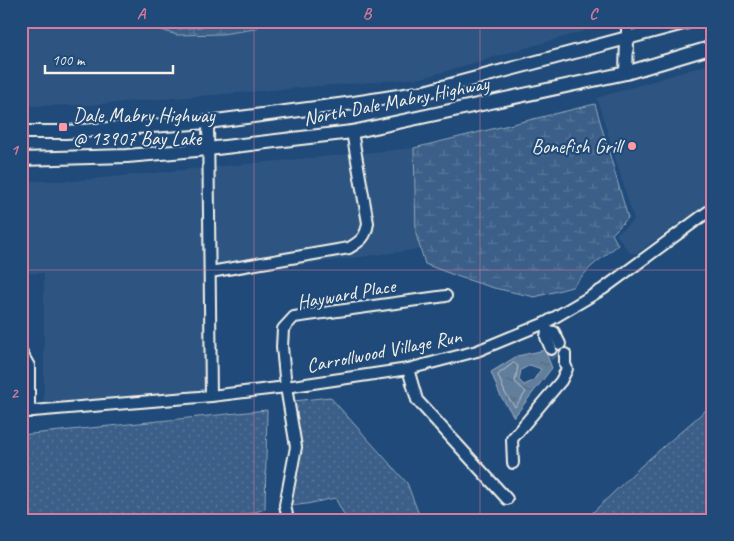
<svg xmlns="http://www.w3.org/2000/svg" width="734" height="541" viewBox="0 0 734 541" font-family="Caveat,sans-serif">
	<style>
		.built { fill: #2d5581 }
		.grass { fill: url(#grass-dots); stroke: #97a8b8 }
		.wetland { fill: url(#wetland-marsh); stroke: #97a8b8 }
		.water { fill: url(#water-ripples); stroke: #9cacbb; fill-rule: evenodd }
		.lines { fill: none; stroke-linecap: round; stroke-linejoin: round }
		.shore { stroke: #bac3ca; stroke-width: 1 }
		.minor-tunnel { stroke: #3f638a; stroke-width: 10; stroke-dasharray: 10 5; stroke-linecap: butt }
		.minor-casing { stroke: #f4f1e8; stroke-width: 14 }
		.major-casing { stroke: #f4f1e8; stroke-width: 16 }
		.minor { stroke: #1f4a7a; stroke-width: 10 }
		.major { stroke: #1f4a7a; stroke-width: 12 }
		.grid { fill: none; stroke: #d87a9a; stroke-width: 1; stroke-opacity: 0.55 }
		.poi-dot { fill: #ff9aa2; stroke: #1f4a7a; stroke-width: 2 }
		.labels { text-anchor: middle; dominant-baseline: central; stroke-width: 4.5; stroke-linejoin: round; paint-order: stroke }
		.street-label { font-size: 20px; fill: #f4f1e8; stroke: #1f4a7a }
		.poi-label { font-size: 20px; fill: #f4f1e8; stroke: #1f4a7a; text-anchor: start }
		.neatline { fill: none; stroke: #d87a9a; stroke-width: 2 }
		.grid-label { font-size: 16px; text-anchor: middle; font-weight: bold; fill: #d87a9a }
	</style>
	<defs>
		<pattern id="grass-dots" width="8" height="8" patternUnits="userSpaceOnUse" patternTransform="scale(1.25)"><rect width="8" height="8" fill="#3a5f88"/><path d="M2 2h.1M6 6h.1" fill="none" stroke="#577699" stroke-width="1.8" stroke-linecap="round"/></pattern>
		<pattern id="wetland-marsh" width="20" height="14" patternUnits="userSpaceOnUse" patternTransform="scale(1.25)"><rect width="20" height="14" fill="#3a5f88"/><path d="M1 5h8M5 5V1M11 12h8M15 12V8" fill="none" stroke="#577699"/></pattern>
		<pattern id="water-ripples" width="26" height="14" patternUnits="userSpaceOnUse" patternTransform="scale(1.25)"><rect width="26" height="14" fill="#627e9d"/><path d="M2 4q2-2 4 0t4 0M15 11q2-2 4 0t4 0" fill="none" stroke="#58687a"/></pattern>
	</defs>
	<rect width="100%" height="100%" fill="#1f4a7a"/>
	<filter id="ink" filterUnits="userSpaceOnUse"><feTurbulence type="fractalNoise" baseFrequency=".02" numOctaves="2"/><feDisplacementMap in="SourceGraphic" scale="10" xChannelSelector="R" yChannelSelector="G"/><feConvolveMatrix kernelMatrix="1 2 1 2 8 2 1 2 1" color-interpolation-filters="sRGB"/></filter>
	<g filter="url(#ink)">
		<!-- built -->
		<g class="built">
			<path d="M21,21H133L177,35L222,34L255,29L265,21H619L422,78L87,105L21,106Z"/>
			<path d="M713,63V199L637,253H630L616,234L634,220L597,98Z"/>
			<path d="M414,148L416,234L421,249L215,276L350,252L364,245L371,234L373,222L363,153Z"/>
			<path d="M354,154L363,223L362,232L358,238L347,243L215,266L213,167Z"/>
			<path d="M204,168L206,392L44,406V273H21V181H72Z"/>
		</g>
		<!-- grass -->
		<g class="grass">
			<path d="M330,397L407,483L421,520H347L335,498L307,504L289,506L297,476L301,451L294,401Z"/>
			<path d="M713,404V520H585L641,466Z"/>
			<path d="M267,410L265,509L228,520H21V435Z"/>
		</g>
		<!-- wetland -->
		<g class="wetland">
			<path d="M133,21H147L178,29L200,27L221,21H265L255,29L222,34L177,35Z"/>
			<path d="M595,104L628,218L612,234L618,245L592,266L572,287L535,297L494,288L459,277L425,264L416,234L414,148Z"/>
		</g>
		<!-- water -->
		<path class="water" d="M545,350L552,368L514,417L500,395L491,372L517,356ZM530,365L541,369L533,381L524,385L519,380L521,370Z"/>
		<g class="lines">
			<!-- shore -->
			<path class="shore" d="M514,363L518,366L515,382L526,392L515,407L505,393L498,375Z"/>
			<!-- minor-tunnel -->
			<path class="minor-tunnel" d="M551,349L556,359"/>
			<!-- minor casing -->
			<g class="minor-casing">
				<g id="minor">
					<path d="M627,21V39"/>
					<path d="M208,122L211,396"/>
					<path d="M210,272L349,248C361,241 366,237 368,223L352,132"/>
					<path d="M545,323L547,331L546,337L551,349"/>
					<path d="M547,331L554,332L560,344"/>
					<path d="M21,352L29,366V412"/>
					<path d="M408,369L417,400L507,499"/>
					<path d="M21,412L211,396L286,387L408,369L477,351L545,323L603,289L713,208"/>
					<path d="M513,463L512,439L561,381L567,369L565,364V354"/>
					<path d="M288,520L285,505L296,447L286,387L282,347L283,329L294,317L446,296"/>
				</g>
			</g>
			<!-- major casing -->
			<g class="major-casing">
				<g id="major">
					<path d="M626,73L627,39"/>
					<path d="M21,132H66L208,122L354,103L424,92L691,21"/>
					<path d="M21,159L127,156L208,149L352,132L626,73L713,47"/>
				</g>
			</g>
			<!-- minor -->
			<use href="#minor" class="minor"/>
			<!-- major -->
			<use href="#major" class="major"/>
		</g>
	</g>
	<!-- grid -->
	<path class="grid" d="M254,21V520M480,21V520M21,270H713"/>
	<!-- markers -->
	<g class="poi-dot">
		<rect x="58" y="122" width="10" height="10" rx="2.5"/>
		<circle cx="632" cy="146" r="5"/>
	</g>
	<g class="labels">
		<!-- street labels -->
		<g class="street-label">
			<text transform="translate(396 101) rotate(-11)">North Dale Mabry Highway</text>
			<text transform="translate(346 294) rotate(-10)">Hayward Place</text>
			<text transform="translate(384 351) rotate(-11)">Carrollwood Village Run</text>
		</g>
		<!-- poi labels -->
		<g class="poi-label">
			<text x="73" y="115">Dale Mabry Highway<tspan x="73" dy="23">@ 13907 Bay Lake</tspan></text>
			<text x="622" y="146" text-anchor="end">Bonefish Grill</text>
		</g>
	</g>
	<!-- margin -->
	<rect width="734" height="541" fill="none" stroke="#1f4a7a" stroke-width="55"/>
	<!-- scale -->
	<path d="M45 65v8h128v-8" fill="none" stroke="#f4f1e8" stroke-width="2.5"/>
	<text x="52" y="65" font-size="15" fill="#f4f1e8" stroke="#1f4a7a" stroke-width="4" paint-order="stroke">100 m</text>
	<rect x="28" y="28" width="678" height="486" class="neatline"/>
	<g class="grid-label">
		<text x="141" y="19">A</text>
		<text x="367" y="19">B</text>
		<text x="593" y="19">C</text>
		<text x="14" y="155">1</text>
		<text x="14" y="398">2</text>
	</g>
</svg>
